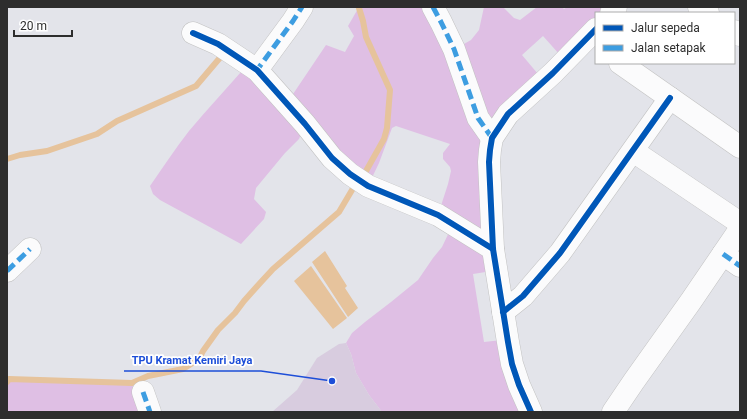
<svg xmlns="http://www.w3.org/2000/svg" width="747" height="419" viewBox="0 0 747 419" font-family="Roboto,sans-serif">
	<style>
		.green { fill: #dfbfe4 }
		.cemetery { fill: #d8ccdf }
		.water { fill: #e6c39c }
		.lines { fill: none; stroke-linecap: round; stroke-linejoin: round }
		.stream { stroke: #e6c39c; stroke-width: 6 }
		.street-casing { stroke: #c2c2c2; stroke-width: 23 }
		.street { stroke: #fbfbfc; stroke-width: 22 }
		.quiet { stroke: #3d9de1; stroke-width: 5; stroke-dasharray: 10 5; stroke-linecap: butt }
		.cycleway-casing { stroke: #fff; stroke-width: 8 }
		.cycleway { stroke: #0057b8; stroke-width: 6 }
		.leader { fill: none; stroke: #1d4ed8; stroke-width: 1.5 }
		.callout-dot { fill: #1d4ed8; stroke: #fff; stroke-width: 1.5 }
		.callout-label { font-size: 11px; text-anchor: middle; font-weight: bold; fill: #1d4ed8; stroke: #fff; stroke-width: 3.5; stroke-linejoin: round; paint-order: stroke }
	</style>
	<rect width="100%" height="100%" fill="#e3e4ea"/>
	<!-- green -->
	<g class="green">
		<path d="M359,7H433L455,49L471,40L479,30L484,7H503L514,18L520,20L537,7H562L564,9L567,7H616L611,13H596V29L560,55L543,36L522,55L538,74L501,123L492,271L473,274L484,342L502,340L531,412H382L369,395L356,373L351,354L346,343L352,333L365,322L391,302L418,280L433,258L442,247L453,224L438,215L448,184L451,171L450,167L443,159V153L450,144L396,126L392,128L379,163L368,186L305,124L299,139L285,153L256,188L254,199L266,212L264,219L241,244L160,200L153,194L150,186C163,167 175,149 189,131C208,108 229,86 248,64L287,103L326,45L345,52L354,36L348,26Z"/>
		<path d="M9,379L132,383L139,412H7V384Z"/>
	</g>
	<!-- cemetery -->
	<path class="cemetery" d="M346,343L351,354L356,373L369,395L382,412H272L297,390L317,358L339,344Z"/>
	<!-- water -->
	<g class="water">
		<path d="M325,251L347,286L345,288L358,308L348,317L312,262Z"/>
		<path d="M311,266L347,318L333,329L294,281Z"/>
	</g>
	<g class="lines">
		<!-- stream -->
		<g class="stream">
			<path d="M7,159L20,155L47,151L97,134L117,121L196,86L224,53"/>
			<path d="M7,382L9,379L132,383L148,376L183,369L199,359L203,351L218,330L235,313L244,301L261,282L273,269L339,212L355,185L366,171L384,139L387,128L390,90L366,37L363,21L359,8V7"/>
		</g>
		<!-- street casing -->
		<g class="street-casing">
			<g id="street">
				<path d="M433,7L441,22L454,49L478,118L492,138"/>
				<path d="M699,7L708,13"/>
				<path d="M611,13L616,7"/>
				<path d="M734,31L740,35"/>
				<path d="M193,33L218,44L257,70L305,124L332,158L350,174L368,186L438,215L493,249"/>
				<path d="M620,63L740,147"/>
				<path d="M257,70L293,21L302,7"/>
				<path d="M633,151L740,223"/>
				<path d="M723,254L740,266"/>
				<path d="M7,271L30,249"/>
				<path d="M503,312L523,296L560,253L670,98"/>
				<path d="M143,392L150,412"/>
				<path d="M531,412L519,385L512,364L508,342L493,249L489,162L490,150L492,138L508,114L553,73L596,29"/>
				<path d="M613,412L634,381L691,301L740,229"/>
			</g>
		</g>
		<!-- street -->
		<use href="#street" class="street"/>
		<!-- quiet -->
		<g class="quiet">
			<path d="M433,7L441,22L454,49L478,118L492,138"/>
			<path d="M255,68L257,70L293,21L302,7"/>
			<path d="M723,254L740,266"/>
			<path d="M7,271L30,249"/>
			<path d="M143,392L150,412"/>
		</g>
		<!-- cycleway casing -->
		<g class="cycleway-casing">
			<g id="cycleway">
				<path d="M193,33L218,44L257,70L305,124L332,158L350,174L368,186L438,215L493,249"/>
				<path d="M503,312L523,296L560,253L670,98"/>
				<path d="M531,412L519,385L512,364L508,342L493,249L489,162L490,150L492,138L508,114L553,73L596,29"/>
			</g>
		</g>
		<!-- cycleway -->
		<use href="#cycleway" class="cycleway"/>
	</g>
	<!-- callouts -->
	<path class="leader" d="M332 381L261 371H124"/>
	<circle class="callout-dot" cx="332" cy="381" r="4"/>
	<g class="callout-label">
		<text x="192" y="364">TPU Kramat Kemiri Jaya</text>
	</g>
	<!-- border -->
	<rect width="747" height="419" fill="none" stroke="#2d2d2d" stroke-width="16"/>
	<!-- legend -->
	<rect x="595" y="12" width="140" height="52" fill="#ffffff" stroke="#ababab"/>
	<rect x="603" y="25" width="20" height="6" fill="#0057b8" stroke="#ababab"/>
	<text x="631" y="32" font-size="12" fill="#2d2d2d">Jalur sepeda</text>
	<rect x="603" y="45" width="20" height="6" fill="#3d9de1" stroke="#ababab"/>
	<text x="631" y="52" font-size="12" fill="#2d2d2d">Jalan setapak</text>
	<!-- scale -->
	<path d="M14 30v6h58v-6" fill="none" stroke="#2d2d2d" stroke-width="2"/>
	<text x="20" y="30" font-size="12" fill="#2d2d2d" stroke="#ffffff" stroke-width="3" paint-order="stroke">20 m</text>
</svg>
